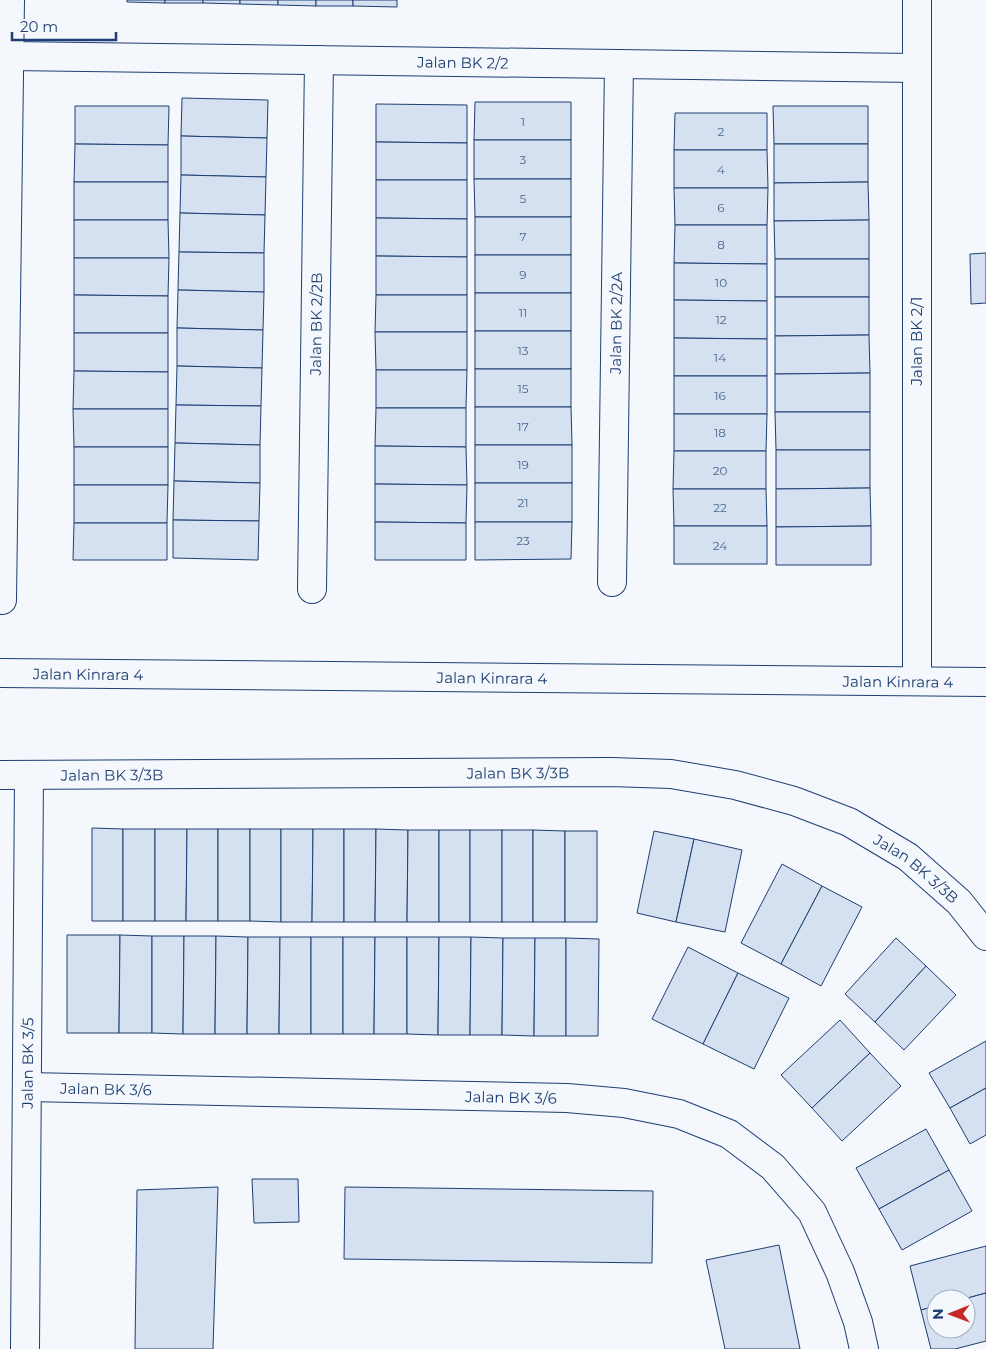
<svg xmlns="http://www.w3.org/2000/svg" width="986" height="1349" viewBox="0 0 986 1349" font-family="Montserrat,sans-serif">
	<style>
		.building { fill: #d5e0f0; stroke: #1d3f73 }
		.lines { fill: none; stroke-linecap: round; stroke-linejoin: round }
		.minor-casing { stroke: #1d3f73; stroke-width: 30 }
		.tertiary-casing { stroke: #1d3f73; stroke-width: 30 }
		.minor { stroke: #f4f7fb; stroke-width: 28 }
		.tertiary { stroke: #f4f7fb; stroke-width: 28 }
		.labels { text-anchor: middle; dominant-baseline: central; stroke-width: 4; stroke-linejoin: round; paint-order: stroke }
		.number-label { font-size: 12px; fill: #4b6792 }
		.street-label { font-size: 15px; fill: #1d3f73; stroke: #f4f7fb }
	</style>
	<rect width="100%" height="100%" fill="#f4f7fb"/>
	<!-- building -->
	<g class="building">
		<path d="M127,0H165V3L127,2Z"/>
		<rect x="165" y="0" width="38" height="3"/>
		<path d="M203,0H240V4L203,3Z"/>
		<path d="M240,0H278V5L240,4Z"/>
		<path d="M278,0H316V6L278,5Z"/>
		<rect x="316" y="0" width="37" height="6"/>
		<path d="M353,0H397V7L353,6Z"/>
		<path d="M182,98L268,100L267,138L181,136Z"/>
		<path d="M475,102H571V140H474Z"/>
		<path d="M376,104L467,105V143L376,142Z"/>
		<path d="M75,106H169L168,145L75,144Z"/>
		<path d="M773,106H868V144H774Z"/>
		<path d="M675,113H767V150H674Z"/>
		<path d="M181,136L267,138L266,177L181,175Z"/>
		<rect x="474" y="140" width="97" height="39"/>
		<path d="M376,142L467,143V180H376Z"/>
		<path d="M75,144L168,145V182H74Z"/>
		<path d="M774,144H868V182L774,183Z"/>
		<path d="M674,150H767L768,188H674Z"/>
		<path d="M181,175L266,177L265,215L180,213Z"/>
		<path d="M474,179H571V217H475Z"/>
		<path d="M376,180H467V219L376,218Z"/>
		<rect x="74" y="182" width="94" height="38"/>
		<path d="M868,182L869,220L774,221V183Z"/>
		<path d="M674,188H768L767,225H675Z"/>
		<path d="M180,213L265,215L264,253L179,252Z"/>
		<rect x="475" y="217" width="96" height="38"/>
		<path d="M376,218L467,219V257L376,256Z"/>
		<path d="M74,220H168L169,258H74Z"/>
		<path d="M869,220V259H775L774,221Z"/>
		<path d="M675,225H767V264L674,263Z"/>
		<path d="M179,252L264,253V292L178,290Z"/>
		<path d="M986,253V303L971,304L970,254Z"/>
		<rect x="475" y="255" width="96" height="38"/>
		<path d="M376,256L467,257V295H376Z"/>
		<path d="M74,258H169L168,296L74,295Z"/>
		<rect x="775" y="259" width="94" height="38"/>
		<path d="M674,263L767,264V301L674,300Z"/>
		<path d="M178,290L264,292L263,330L177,328Z"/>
		<rect x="475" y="293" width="96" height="38"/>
		<path d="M74,295L168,296V333H74Z"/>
		<path d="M376,295H467V332H375Z"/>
		<path d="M775,297H869V335L775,336Z"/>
		<path d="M674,300L767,301V339L674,338Z"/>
		<path d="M177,328L263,330L262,368L177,366Z"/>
		<rect x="475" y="331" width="96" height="38"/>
		<path d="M375,332H467V370H376Z"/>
		<path d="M74,333H168V372L74,371Z"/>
		<path d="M869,335L870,373L775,374V336Z"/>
		<path d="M674,338L767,339V376H674Z"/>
		<path d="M177,366L262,368L261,406L176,405Z"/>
		<rect x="475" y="369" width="96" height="38"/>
		<path d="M376,370H467L466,408H376Z"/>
		<path d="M74,371L168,372V409H73Z"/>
		<path d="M870,373V412H775V374Z"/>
		<rect x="674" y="376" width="93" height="38"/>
		<path d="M176,405L261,406L260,445L175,443Z"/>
		<path d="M475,407H571L572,445H475Z"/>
		<path d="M376,408H466V447L375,446Z"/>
		<path d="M73,409H168V447H74Z"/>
		<path d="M775,412H870V450H776Z"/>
		<path d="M674,414H767L766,451H674Z"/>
		<path d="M175,443L260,445V483L174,481Z"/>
		<rect x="475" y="445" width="97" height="38"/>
		<path d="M375,446L466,447L467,485L375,484Z"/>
		<rect x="74" y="447" width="94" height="38"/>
		<path d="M776,450H870V488L776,489Z"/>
		<path d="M674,451H766V489H673Z"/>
		<path d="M174,481L260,483L259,521L173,520Z"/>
		<rect x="475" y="483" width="97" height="39"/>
		<path d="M375,484L467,485L466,523L375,522Z"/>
		<path d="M74,485H168L167,523H74Z"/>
		<path d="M870,488L871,526L776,527V489Z"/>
		<path d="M673,489H766L767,526H674Z"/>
		<path d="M173,520L259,521L258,560L173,558Z"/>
		<path d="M375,522L466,523V560H375Z"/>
		<path d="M475,522H572L571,559L475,560Z"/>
		<path d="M74,523H167V560H73Z"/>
		<rect x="674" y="526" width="93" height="38"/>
		<path d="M871,526V565H776V527Z"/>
		<path d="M92,828L123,829V921H92Z"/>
		<rect x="123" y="829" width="32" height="92"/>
		<path d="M155,829H187L186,921H155Z"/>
		<path d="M187,829H218V921H186Z"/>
		<rect x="218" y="829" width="32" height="92"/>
		<path d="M250,829H281V922L250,921Z"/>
		<path d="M281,829H313L312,922H281Z"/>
		<path d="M313,829H344V922H312Z"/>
		<path d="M344,829H376L375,922H344Z"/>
		<path d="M376,829L408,830L407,922H375Z"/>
		<path d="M408,830H439V922H407Z"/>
		<rect x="439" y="830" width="31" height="92"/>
		<rect x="470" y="830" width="32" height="92"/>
		<rect x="502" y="830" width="31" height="92"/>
		<path d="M533,830L565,831V922H533Z"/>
		<rect x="565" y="831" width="32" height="91"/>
		<path d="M654,831L694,839L676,922L637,913Z"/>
		<path d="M694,839L742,850L725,932L676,922Z"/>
		<path d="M782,864L822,886L781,964L741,943Z"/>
		<path d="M822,886L862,907L821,986L781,964Z"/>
		<path d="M67,935H120L119,1033H67Z"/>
		<path d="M120,935L152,936V1033H119Z"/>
		<path d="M152,936H184L183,1034L152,1033Z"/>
		<path d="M184,936H216L215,1034H183Z"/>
		<path d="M216,936L248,937L247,1034H215Z"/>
		<path d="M248,937H280L279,1034H247Z"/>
		<path d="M280,937H311V1034H279Z"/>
		<rect x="311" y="937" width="32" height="97"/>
		<path d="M343,937H375L374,1034H343Z"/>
		<path d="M375,937H407V1034H374Z"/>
		<path d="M407,937H439L438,1035L407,1034Z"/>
		<path d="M439,937H471L470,1035H438Z"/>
		<path d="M471,937L503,938L502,1035H470Z"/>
		<path d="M503,938H535L534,1036L502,1035Z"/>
		<path d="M535,938H566V1036H534Z"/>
		<path d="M566,938L599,939L598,1036H566Z"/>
		<path d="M896,938L926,966L875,1022L845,994Z"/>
		<path d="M688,947L738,973L703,1044L652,1019Z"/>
		<path d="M926,966L956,995L904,1050L875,1022Z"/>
		<path d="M738,973L789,998L754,1069L703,1044Z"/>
		<path d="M840,1020L870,1053L812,1108L781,1075Z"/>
		<path d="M986,1041V1088L950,1108L929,1073Z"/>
		<path d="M870,1053L901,1086L842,1141L812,1108Z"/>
		<path d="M986,1088V1135L970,1144L950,1108Z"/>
		<path d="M926,1129L949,1170L879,1209L856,1168Z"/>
		<path d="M949,1170L972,1211L902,1250L879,1209Z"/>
		<path d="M252,1179H298L299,1222L254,1223Z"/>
		<path d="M218,1187L213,1349H135L137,1190Z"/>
		<path d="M345,1187L653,1191L652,1263L344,1259Z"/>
		<path d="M779,1245L800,1349H725L706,1260Z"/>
		<path d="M986,1246V1293L964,1299H936V1306L921,1310L910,1266Z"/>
		<path d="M986,1293V1341L955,1349H931L921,1310L936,1306V1329H966V1299H964Z"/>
	</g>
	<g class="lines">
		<!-- minor casing -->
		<g class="minor-casing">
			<g id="minor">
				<path d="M917,0V681"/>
				<path id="s1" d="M9,56L916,68"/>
				<path id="s2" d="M612,582L619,64"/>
				<path id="s3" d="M312,589L319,60"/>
				<path d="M2,600L10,0"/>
				<path id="s4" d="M0,775L611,772L671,774L735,785L794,801L849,822L908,857L959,902L986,936"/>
				<path id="s5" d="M27,1087L567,1098L624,1103L679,1114L729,1134L773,1167L812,1212L840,1272L858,1322L864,1349"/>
				<path id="s6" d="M25,1349L29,775"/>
			</g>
		</g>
		<!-- tertiary casing -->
		<g class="tertiary-casing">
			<g id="tertiary">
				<path id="s7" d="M0,673L986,682"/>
			</g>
		</g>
		<!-- minor -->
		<use href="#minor" class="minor"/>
		<!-- tertiary -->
		<use href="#tertiary" class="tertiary"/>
	</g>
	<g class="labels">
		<!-- number labels -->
		<g class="number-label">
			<text x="523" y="121">1</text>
			<text x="721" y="131">2</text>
			<text x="523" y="159">3</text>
			<text x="721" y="169">4</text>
			<text x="523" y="198">5</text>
			<text x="721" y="207">6</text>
			<text x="523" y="236">7</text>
			<text x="721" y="244">8</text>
			<text x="523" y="274">9</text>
			<text x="721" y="282">10</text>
			<text x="523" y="312">11</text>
			<text x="721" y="319">12</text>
			<text x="523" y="350">13</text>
			<text x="720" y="357">14</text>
			<text x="523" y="388">15</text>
			<text x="720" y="395">16</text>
			<text x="523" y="426">17</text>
			<text x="720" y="432">18</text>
			<text x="523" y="464">19</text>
			<text x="720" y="470">20</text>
			<text x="523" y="502">21</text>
			<text x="720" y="507">22</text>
			<text x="523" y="540">23</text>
			<text x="720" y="545">24</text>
		</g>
		<!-- street labels -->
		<g class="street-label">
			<text stroke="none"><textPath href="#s1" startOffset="454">Jalan BK 2/2</textPath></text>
			<text stroke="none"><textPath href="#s2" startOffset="259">Jalan BK 2/2A</textPath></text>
			<text stroke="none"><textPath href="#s3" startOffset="265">Jalan BK 2/2B</textPath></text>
			<text transform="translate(916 341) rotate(-90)">Jalan BK 2/1</text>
			<text stroke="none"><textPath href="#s7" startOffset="88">Jalan Kinrara 4</textPath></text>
			<text stroke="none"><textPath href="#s7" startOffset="492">Jalan Kinrara 4</textPath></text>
			<text stroke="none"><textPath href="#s7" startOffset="898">Jalan Kinrara 4</textPath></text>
			<text stroke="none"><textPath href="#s4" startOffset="518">Jalan BK 3/3B</textPath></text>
			<text stroke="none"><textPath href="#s4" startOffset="112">Jalan BK 3/3B</textPath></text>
			<text stroke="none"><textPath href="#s4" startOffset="938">Jalan BK 3/3B</textPath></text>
			<text stroke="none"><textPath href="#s6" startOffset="286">Jalan BK 3/5</textPath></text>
			<text stroke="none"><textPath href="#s5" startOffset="79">Jalan BK 3/6</textPath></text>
			<text stroke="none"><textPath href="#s5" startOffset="484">Jalan BK 3/6</textPath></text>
		</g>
	</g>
	<!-- north arrow -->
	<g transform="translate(951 1314) rotate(269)"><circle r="24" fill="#f4f7fb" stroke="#9eadc5"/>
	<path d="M0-4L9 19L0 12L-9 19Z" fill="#c62828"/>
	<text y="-8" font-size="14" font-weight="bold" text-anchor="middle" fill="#1d3f73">N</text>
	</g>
	<!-- scale -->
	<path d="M12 32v8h104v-8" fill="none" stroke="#1d3f73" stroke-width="2.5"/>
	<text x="20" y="32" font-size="15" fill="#1d3f73" stroke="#f4f7fb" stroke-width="4" paint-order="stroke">20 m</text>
</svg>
